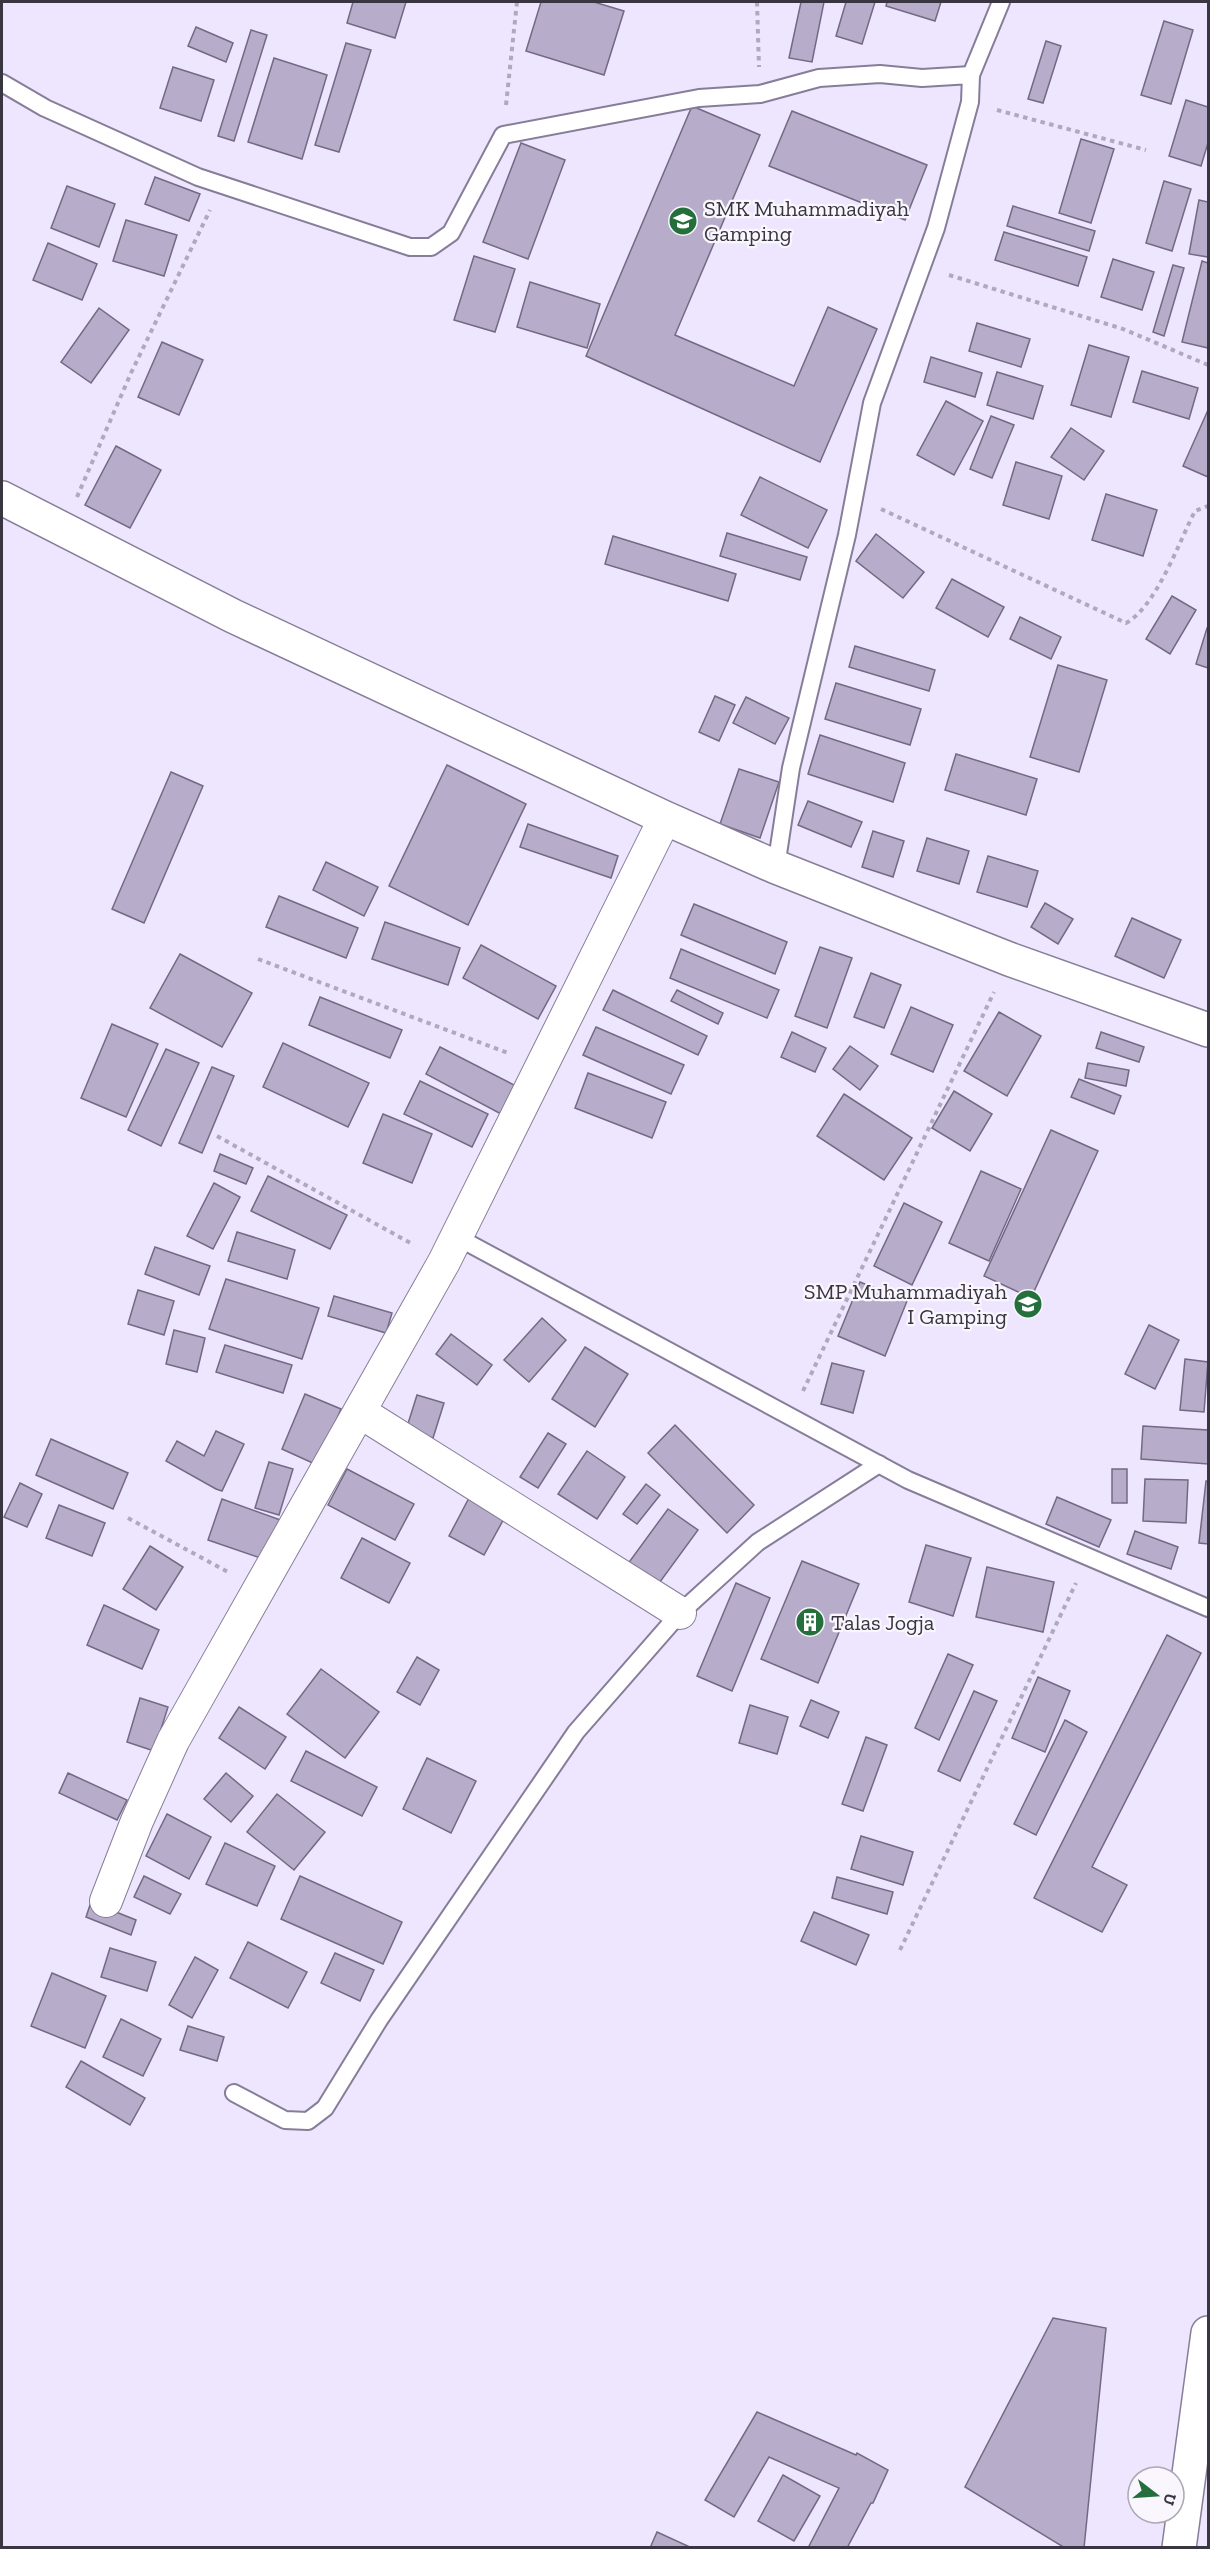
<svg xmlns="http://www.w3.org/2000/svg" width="1210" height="2549" viewBox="0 0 1210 2549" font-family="'Zilla Slab',serif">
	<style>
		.building { fill: #b7adca; stroke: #736984; stroke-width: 1.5 }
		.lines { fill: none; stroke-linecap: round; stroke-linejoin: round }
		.service-casing { stroke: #877d99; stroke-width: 20 }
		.minor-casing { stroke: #877d99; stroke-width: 34 }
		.tertiary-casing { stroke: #877d99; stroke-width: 36 }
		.trunk-casing { stroke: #877d99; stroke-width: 36 }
		.path { stroke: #b0a9bd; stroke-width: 4; stroke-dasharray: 4.5 4.5; stroke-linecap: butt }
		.service { stroke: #fff; stroke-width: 16 }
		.minor { stroke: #fff; stroke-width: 32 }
		.tertiary { stroke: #fff; stroke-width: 33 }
		.trunk { stroke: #fff; stroke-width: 33 }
		.labels { text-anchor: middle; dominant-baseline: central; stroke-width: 4.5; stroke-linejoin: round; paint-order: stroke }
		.poi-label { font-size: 22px; fill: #393541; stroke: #f9f7fd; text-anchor: start }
	</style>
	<rect width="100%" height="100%" fill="#eee6fe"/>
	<!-- building -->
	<g class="building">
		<path d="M353,2H406L395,38L347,23Z"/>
		<path d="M541,2H594L624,11L604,75L526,51Z"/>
		<path d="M801,2H824L812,62L789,58Z"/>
		<path d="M846,2H875L862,44L836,36Z"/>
		<path d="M887,2H941L935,21L886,6Z"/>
		<path d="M1164,21L1193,30L1171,104L1141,95Z"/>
		<path d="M196,27L233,43L226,62L188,46Z"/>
		<path d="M251,30L267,35L234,141L218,136Z"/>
		<path d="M1046,41L1061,46L1043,103L1028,99Z"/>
		<path d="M346,43L371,50L339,152L315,145Z"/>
		<path d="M274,58L327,75L302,159L248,142Z"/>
		<path d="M173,67L214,80L201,121L160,108Z"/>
		<path d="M1186,100L1208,107V143L1201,166L1169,156Z"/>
		<path d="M692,106L760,135L675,335L794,386L828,307L877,329L820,462L586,356Z"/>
		<path d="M792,111L927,165L905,220L769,166Z"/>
		<path d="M1081,139L1114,149L1091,223L1059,213Z"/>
		<path d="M521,143L565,160L528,259L483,242Z"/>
		<path d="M155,177L200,194L189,221L145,204Z"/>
		<path d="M1164,181L1191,189L1172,251L1146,243Z"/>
		<path d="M67,186L115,204L99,247L51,228Z"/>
		<path d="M1199,200L1208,202V257L1189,254Z"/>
		<path d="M1013,206L1095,231L1089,251L1007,226Z"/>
		<path d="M126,220L177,235L164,276L113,261Z"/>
		<path d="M1004,232L1087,257L1078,286L995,260Z"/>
		<path d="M48,243L97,264L82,300L33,280Z"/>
		<path d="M474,256L515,269L495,332L454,320Z"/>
		<path d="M1113,259L1154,272L1142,310L1101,297Z"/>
		<path d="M1202,261L1208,263V348L1182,342Z"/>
		<path d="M1173,265L1184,268L1164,336L1153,332Z"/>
		<path d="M530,282L600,304L587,348L517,327Z"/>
		<path d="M99,308L129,330L91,383L61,362Z"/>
		<path d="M977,323L1030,339L1021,367L969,351Z"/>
		<path d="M162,342L203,360L179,415L138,397Z"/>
		<path d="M1089,345L1129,357L1111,417L1071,405Z"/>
		<path d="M931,357L982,373L975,397L924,382Z"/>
		<path d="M1142,371L1198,388L1189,419L1133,402Z"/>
		<path d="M997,372L1043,386L1033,419L987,405Z"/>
		<path d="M946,401L983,421L954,475L917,455Z"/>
		<path d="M1208,410V477L1183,466Z"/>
		<path d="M991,416L1014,425L992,478L970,469Z"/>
		<path d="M1071,428L1104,451L1084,480L1051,457Z"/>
		<path d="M116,446L161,470L130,528L85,505Z"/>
		<path d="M1016,462L1062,476L1049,519L1003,505Z"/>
		<path d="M760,477L827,510L808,548L741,515Z"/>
		<path d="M1106,494L1157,510L1143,556L1092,540Z"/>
		<path d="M727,533L807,557L800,580L720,556Z"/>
		<path d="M876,534L924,572L903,598L856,561Z"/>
		<path d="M613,536L736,574L728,601L605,564Z"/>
		<path d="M952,579L1004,607L988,637L936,608Z"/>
		<path d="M1172,596L1196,610L1170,654L1146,639Z"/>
		<path d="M1020,617L1061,637L1051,659L1010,639Z"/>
		<path d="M1207,628H1208V668L1196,664Z"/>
		<path d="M855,646L935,670L929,691L849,667Z"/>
		<path d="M1058,665L1107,680L1079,772L1030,757Z"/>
		<path d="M836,683L921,709L910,745L825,719Z"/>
		<path d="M715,696L735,705L719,741L699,732Z"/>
		<path d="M746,697L789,718L775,744L733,723Z"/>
		<path d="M820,735L905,763L893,802L808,774Z"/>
		<path d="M956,754L1037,779L1026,815L945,790Z"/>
		<path d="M447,765L526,804L468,925L389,886Z"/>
		<path d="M739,769L779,782L760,838L720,824Z"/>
		<path d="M171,772L203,786L144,923L112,909Z"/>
		<path d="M808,801L862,822L851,847L798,825Z"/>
		<path d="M528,824L618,856L611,878L520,847Z"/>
		<path d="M873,831L904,841L893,877L862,867Z"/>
		<path d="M927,838L969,851L959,884L917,871Z"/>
		<path d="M988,856L1038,871L1027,907L977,892Z"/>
		<path d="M326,862L378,887L364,916L313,890Z"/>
		<path d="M279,896L358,928L346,958L266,927Z"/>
		<path d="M1045,903L1073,919L1058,944L1031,927Z"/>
		<path d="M694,904L787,942L775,974L681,935Z"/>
		<path d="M1132,918L1181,940L1164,978L1115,956Z"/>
		<path d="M385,922L460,948L448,985L372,959Z"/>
		<path d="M481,945L556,986L538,1019L463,978Z"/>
		<path d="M820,947L852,958L827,1028L795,1016Z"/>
		<path d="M681,949L779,990L767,1018L670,978Z"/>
		<path d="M180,954L252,993L222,1047L150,1008Z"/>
		<path d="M871,973L901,985L884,1028L854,1017Z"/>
		<path d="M613,990L707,1036L698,1055L603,1010Z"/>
		<path d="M677,990L723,1013L718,1024L671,1001Z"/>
		<path d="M320,997L402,1030L390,1058L309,1025Z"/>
		<path d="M911,1007L953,1025L933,1072L891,1054Z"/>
		<path d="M999,1012L1041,1036L1007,1096L964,1071Z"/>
		<path d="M112,1024L158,1044L126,1117L81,1098Z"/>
		<path d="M596,1027L684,1065L671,1094L583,1055Z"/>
		<path d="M792,1032L826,1048L815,1072L781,1057Z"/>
		<path d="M1101,1032L1144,1047L1139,1062L1096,1048Z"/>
		<path d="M283,1043L369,1083L348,1127L263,1087Z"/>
		<path d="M850,1046L878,1066L860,1090L833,1069Z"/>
		<path d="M440,1047L516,1086L501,1114L426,1074Z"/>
		<path d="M166,1049L199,1063L161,1146L128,1130Z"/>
		<path d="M1088,1063L1129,1070L1126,1086L1085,1078Z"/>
		<path d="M212,1067L234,1076L202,1153L179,1143Z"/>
		<path d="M588,1073L666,1102L652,1138L575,1108Z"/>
		<path d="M1079,1079L1121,1096L1114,1114L1071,1097Z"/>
		<path d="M420,1081L488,1114L472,1147L404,1114Z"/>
		<path d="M954,1091L992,1114L970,1151L932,1128Z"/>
		<path d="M844,1094L912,1138L884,1180L817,1136Z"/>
		<path d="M383,1114L432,1134L412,1183L363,1163Z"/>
		<path d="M1051,1130L1098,1151L1031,1298L984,1276Z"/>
		<path d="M220,1154L253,1168L246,1184L214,1171Z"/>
		<path d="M981,1171L1021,1189L989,1261L949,1243Z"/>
		<path d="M268,1176L347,1215L330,1249L251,1211Z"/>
		<path d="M214,1183L240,1197L213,1249L187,1236Z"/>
		<path d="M904,1203L942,1222L912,1285L874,1266Z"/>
		<path d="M237,1232L295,1250L287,1279L228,1261Z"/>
		<path d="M155,1247L210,1266L199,1295L145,1274Z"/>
		<path d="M226,1279L319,1308L302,1359L209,1329Z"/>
		<path d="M860,1282L907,1301L885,1356L838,1336Z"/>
		<path d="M138,1290L174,1301L164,1335L128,1324Z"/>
		<path d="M334,1296L392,1313L386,1333L328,1316Z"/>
		<path d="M542,1318L566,1340L529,1382L504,1360Z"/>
		<path d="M1149,1325L1179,1340L1155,1389L1125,1374Z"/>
		<path d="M174,1330L205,1338L197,1372L166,1364Z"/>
		<path d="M451,1334L492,1365L477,1385L436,1354Z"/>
		<path d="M225,1345L292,1365L283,1393L216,1372Z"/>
		<path d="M585,1347L628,1374L595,1427L552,1399Z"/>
		<path d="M1185,1359L1208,1362L1204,1412L1180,1410Z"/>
		<path d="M832,1363L864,1371L853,1413L821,1404Z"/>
		<path d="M305,1394L341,1409L317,1465L282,1449Z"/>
		<path d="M417,1395L444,1403L433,1438L406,1430Z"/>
		<path d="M675,1425L754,1505L727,1533L648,1453Z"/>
		<path d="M1143,1426L1208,1430V1464L1141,1459Z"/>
		<path d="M216,1431L244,1444L222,1491L216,1489L166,1461L177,1441L204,1456Z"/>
		<path d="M548,1433L566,1444L538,1488L520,1477Z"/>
		<path d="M51,1439L128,1473L113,1509L36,1475Z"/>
		<path d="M587,1451L625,1477L597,1519L558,1494Z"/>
		<path d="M269,1462L293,1469L279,1515L255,1508Z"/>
		<path d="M347,1469L414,1504L395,1540L328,1505Z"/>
		<rect x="1112" y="1469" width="15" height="34"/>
		<path d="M1145,1479L1188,1480L1186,1523L1143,1521Z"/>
		<path d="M1206,1481H1208V1544L1199,1543Z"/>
		<path d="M20,1483L42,1494L27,1527L4,1517Z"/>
		<path d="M646,1484L660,1495L637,1524L623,1514Z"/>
		<path d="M470,1496L506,1515L484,1555L449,1536Z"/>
		<path d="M1057,1497L1111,1520L1099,1547L1046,1524Z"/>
		<path d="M222,1499L286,1522L272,1562L208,1540Z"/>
		<path d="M59,1505L105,1523L92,1556L46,1538Z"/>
		<path d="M668,1509L698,1530L657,1586L627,1565Z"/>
		<path d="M1135,1531L1178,1547L1171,1569L1127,1554Z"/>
		<path d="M362,1538L410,1563L389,1603L341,1578Z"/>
		<path d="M926,1545L971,1558L953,1616L909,1602Z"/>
		<path d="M150,1546L183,1567L156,1610L123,1589Z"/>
		<path d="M802,1561L859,1584L818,1683L761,1659Z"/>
		<path d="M987,1567L1054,1582L1043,1632L976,1617Z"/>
		<path d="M736,1583L770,1598L732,1691L697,1676Z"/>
		<path d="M104,1605L159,1630L142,1669L87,1645Z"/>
		<path d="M1167,1635L1201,1653L1092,1867L1127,1885L1102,1932L1034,1898Z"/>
		<path d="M948,1654L973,1665L939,1740L915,1728Z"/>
		<path d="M417,1657L439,1670L420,1705L397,1692Z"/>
		<path d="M321,1669L379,1712L345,1758L287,1714Z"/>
		<path d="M1038,1677L1070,1691L1045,1752L1012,1738Z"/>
		<path d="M974,1691L997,1701L960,1781L938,1771Z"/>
		<path d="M140,1698L168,1707L154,1751L127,1742Z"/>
		<path d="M811,1700L839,1712L828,1738L800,1726Z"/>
		<path d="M750,1705L788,1717L777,1754L739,1743Z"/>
		<path d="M239,1707L286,1737L265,1769L219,1738Z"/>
		<path d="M1065,1720L1087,1732L1036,1835L1014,1824Z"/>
		<path d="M866,1737L887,1745L863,1811L842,1804Z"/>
		<path d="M306,1751L377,1787L362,1816L291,1781Z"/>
		<path d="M427,1758L476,1781L451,1833L403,1809Z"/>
		<path d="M68,1773L127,1800L117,1820L59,1793Z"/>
		<path d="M226,1773L253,1796L231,1822L204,1799Z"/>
		<path d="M277,1794L325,1832L294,1870L247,1832Z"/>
		<path d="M167,1814L211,1837L189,1879L146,1856Z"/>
		<path d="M861,1836L913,1852L903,1885L851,1869Z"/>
		<path d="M225,1843L275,1866L257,1906L206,1884Z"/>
		<path d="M144,1876L181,1894L170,1914L134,1897Z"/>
		<path d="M300,1876L402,1922L383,1964L281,1919Z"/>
		<path d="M837,1877L893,1892L887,1914L832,1898Z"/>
		<path d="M91,1902L136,1920L131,1935L86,1917Z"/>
		<path d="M814,1912L869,1935L856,1965L801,1941Z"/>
		<path d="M248,1942L307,1972L288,2008L230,1978Z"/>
		<path d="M110,1948L156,1962L147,1991L101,1977Z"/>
		<path d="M335,1953L374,1970L360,2001L321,1983Z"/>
		<path d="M195,1957L218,1970L192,2018L169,2005Z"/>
		<path d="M52,1973L106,1996L85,2048L31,2026Z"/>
		<path d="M121,2019L161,2039L143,2076L103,2057Z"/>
		<path d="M188,2026L224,2037L217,2061L180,2050Z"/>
		<path d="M81,2061L145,2098L130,2125L66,2087Z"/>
		<path d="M1053,2318L1106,2328L1084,2548H1065L965,2487Z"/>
		<path d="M757,2412L856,2455L857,2453L888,2470L873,2503H871L847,2548H808L839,2488L769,2457L734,2517L705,2500Z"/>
		<path d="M783,2475L820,2496L794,2541L758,2521Z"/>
		<path d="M657,2532L692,2548H650Z"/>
	</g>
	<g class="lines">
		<!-- service casing -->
		<g class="service-casing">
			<g id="service">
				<path d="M971,75L1001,2"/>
				<path d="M2,83L45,108L198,177L410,247H431L451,233L503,135L699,98L760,94L819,78L880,74L922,78L971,75L970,102L936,228L872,403L847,535L791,768L776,867"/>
				<path d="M457,1237L908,1480L1208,1608"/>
				<path d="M234,2093L285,2120L308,2121L325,2108L379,2020L576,1732L680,1613L758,1542L879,1464"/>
			</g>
		</g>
		<!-- minor casing -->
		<g class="minor-casing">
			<g id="minor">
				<path d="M360,1412L680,1613"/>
				<path d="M106,1901L137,1821L173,1741L444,1262L665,818"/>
			</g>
		</g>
		<!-- tertiary casing -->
		<g class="tertiary-casing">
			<path id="tertiary" d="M2,498L233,616L665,818L776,867L1009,959L1208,1030"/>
		</g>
		<!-- trunk casing -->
		<g class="trunk-casing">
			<path id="trunk" d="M1179,2548L1208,2333"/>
		</g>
		<!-- path -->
		<g class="path">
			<path d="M757,2L759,67"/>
			<path d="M506,105L517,2"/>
			<path d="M997,110L1146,150"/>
			<path d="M949,275L1123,329L1208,365"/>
			<path d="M77,497L131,373L210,210"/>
			<path d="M881,509L1126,623C1156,607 1179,542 1195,511L1208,506"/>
			<path d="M258,959L508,1053"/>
			<path d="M217,1136L414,1245"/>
			<path d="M803,1391L994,992"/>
			<path d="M128,1518L228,1572"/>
			<path d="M900,1950L1076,1583"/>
		</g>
		<!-- service -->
		<use href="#service" class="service"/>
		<!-- minor -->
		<use href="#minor" class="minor"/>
		<!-- tertiary -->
		<use href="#tertiary" class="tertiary"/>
		<!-- trunk -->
		<use href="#trunk" class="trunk"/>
	</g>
	<!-- icons -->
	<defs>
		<g id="school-disc" transform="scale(1.5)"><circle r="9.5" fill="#256f3d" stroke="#f9f7fd"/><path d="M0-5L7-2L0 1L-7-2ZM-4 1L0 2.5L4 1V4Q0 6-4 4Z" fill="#fff"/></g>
		<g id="building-disc" transform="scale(1.5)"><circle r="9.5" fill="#256f3d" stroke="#f9f7fd"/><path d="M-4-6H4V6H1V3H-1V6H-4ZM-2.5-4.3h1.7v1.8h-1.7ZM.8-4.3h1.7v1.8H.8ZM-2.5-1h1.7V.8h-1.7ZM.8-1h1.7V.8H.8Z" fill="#fff"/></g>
	</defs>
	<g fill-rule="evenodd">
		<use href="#school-disc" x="683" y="221"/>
		<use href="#school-disc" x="1028" y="1304"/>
		<use href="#building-disc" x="810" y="1622"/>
	</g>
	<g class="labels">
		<!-- poi labels -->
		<g class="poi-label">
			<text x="704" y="208">SMK Muhammadiyah<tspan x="704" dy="25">Gamping</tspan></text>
			<text x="1007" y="1291" text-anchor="end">SMP Muhammadiyah<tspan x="1007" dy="25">I Gamping</tspan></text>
			<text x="831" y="1622">Talas Jogja</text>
		</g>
	</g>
	<!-- border -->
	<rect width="1210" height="2549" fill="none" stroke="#393541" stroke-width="6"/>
	<!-- north arrow -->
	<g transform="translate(1156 2495) rotate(107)"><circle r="28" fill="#f9f7fd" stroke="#aca9b2" stroke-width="1.5"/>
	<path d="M0-4.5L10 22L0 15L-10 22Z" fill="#256f3d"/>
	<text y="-9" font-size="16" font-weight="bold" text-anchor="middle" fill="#393541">U</text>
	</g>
</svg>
